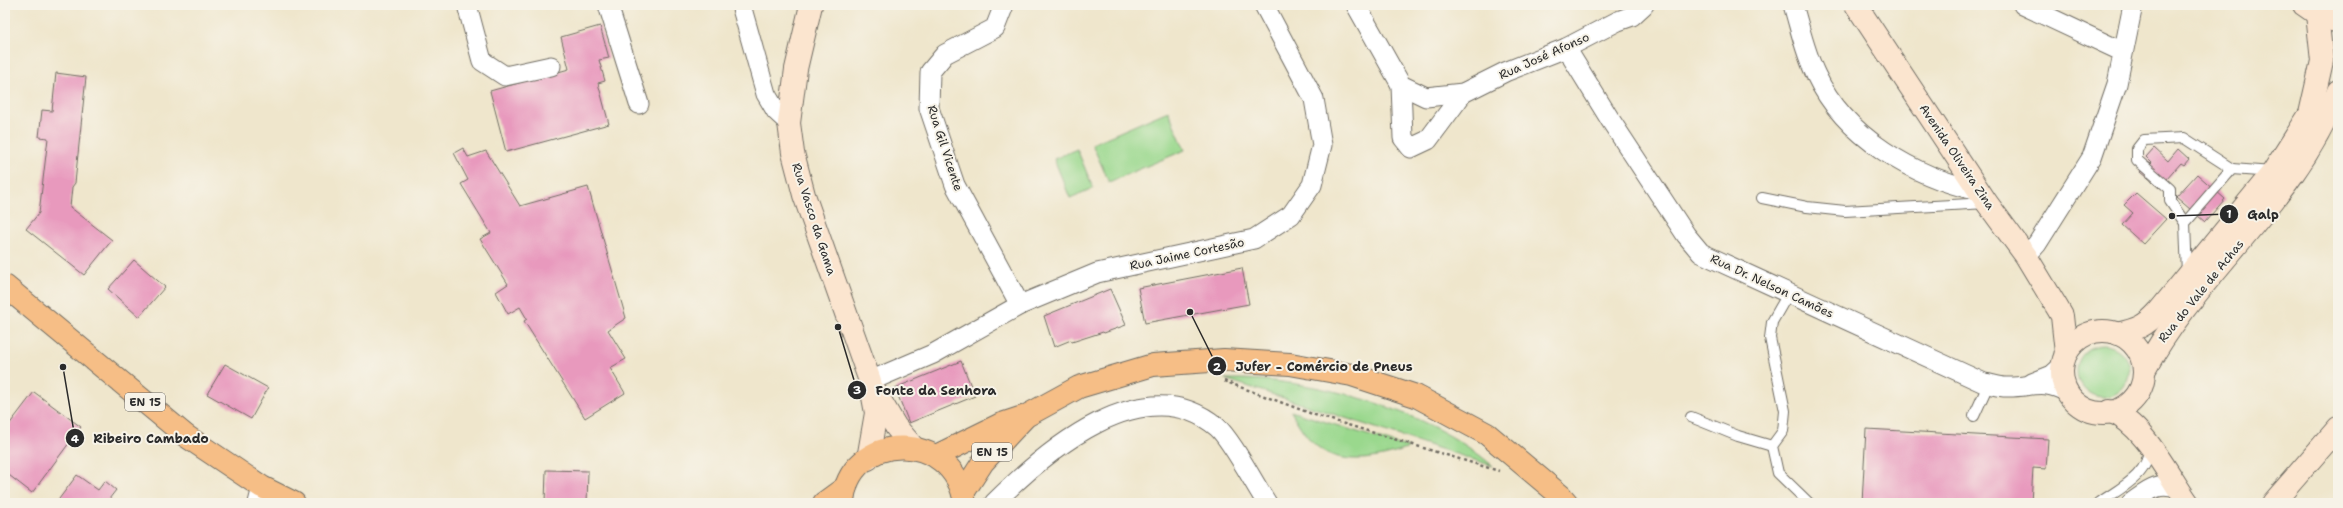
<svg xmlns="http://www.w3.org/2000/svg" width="2343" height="508" viewBox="0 0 2343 508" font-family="'Shantell Sans',sans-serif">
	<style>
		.green { fill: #9ad88d; stroke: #62825c }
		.building { fill: #e899bd }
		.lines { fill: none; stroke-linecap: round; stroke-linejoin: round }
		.lane-casing { stroke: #706c63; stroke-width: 12 }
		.street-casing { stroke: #706c63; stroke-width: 21 }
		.secondary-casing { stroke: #706c63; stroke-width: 24 }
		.primary-casing { stroke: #706c63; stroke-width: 24 }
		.path { stroke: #706c63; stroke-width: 2.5; stroke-dasharray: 3 3; stroke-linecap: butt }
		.lane { stroke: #fff; stroke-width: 10 }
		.street { stroke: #fff; stroke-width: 19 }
		.secondary { stroke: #fbe5cf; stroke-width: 22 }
		.primary { stroke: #f6be86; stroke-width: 22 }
		.labels { text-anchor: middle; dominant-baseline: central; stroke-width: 4; stroke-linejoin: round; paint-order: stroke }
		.shield { fill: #f7f3e8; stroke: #686764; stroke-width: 1 }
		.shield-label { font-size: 11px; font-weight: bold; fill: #2b2b2b }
		.street-label { font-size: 12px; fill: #2b2b2b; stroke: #f7f3e8 }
		.leader { fill: none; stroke: #2b2b2b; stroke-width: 1.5 }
		.callout-dot { fill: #2b2b2b; stroke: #f7f3e8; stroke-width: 1.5 }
		.mark-label { font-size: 12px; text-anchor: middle; font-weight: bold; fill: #fff }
		.callout-label { font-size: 13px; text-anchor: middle; font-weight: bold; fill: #2b2b2b; stroke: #f7f3e8; stroke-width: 4; stroke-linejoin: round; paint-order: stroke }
	</style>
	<rect width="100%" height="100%" fill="#f7f3e8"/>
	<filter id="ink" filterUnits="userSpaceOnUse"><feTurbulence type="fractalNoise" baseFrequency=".025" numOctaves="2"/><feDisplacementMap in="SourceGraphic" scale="8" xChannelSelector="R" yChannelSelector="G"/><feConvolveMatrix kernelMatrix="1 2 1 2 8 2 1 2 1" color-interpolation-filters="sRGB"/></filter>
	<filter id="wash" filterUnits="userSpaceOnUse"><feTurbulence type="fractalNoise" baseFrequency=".012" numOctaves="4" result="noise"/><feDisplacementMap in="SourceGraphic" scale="16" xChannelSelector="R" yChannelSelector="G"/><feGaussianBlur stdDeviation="0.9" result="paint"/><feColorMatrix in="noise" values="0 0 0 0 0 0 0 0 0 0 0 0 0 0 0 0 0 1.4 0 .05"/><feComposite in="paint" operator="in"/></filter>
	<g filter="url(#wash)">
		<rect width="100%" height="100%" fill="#efe6cc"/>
		<!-- green -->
		<g class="green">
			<path d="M1168,111L1185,150L1109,182L1092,144Z"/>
			<path d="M1077,149L1093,188L1070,198L1054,159Z"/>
			<circle cx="2103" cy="371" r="26"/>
			<path d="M1225,379C1312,377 1426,408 1493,466Z"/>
			<path d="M1291,411L1409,448C1384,458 1346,466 1322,450C1308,441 1298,424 1291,411Z"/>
		</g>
		<g id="blocks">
			<!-- building -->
			<g class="building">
				<path d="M600,26L609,58L599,60L605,81L598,83L609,124L506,152L490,91L569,69L561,37Z"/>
				<path d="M56,73L86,77L75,183L72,187L70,207L112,240L84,275L26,229L39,213L48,138L39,137L42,110L52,111Z"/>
				<path d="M463,148L468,157L486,151L520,206L588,187L626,318L608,330L626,359L610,368L625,393L585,418L524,321L527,319L520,307L508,314L496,292L508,284L480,239L491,233L461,184L468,180L454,153Z"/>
				<path d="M2154,148L2168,161L2178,149L2189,159L2184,165L2181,163L2159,188L2140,172L2148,162L2151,164L2152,163L2146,157Z"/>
				<path d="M2197,174L2225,199L2205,222L2176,197Z"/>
				<path d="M2136,193L2166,219L2143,244L2122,225L2133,213L2124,205Z"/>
				<path d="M134,260L165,287L139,317L108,289Z"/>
				<path d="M1242,268L1249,304L1145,323L1138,288Z"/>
				<path d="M1110,289L1126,325L1104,333L1103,332L1072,342L1071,340L1054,347L1044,316Z"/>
				<path d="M961,361L975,396L909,423L895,388Z"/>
				<path d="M225,364L268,388L251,419L207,394Z"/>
				<path d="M34,392L81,427L32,493L5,472V430Z"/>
				<path d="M1866,429L2048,439L2046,469L2033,468L2031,503H1862Z"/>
				<path d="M546,470L588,471L587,503H545Z"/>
				<path d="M77,475L98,490L105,481L116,490L109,499L114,503H56Z"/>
			</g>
		</g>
	</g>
	<g filter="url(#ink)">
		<use href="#blocks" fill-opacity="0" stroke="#706c63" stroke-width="1"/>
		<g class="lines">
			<!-- lane casing -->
			<g class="lane-casing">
				<g id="lane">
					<path d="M1762,198L1807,207L1845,211L1987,203"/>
					<path d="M2185,223L2170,201V189L2137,160V149L2144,140L2184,138L2232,169"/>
					<path d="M2187,274L2185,223L2232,169L2273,172"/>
					<path d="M1788,294L1772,322L1770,338L1785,411L1783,431L1772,446L1778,473L1809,503"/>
					<path d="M1974,416L1989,383"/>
					<path d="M1691,417L1738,436L1772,446"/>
					<path d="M2099,503C2117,490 2152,474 2148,447"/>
				</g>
			</g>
			<!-- street casing -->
			<g class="street-casing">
				<g id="street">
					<path d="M467,5L482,61L505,76L551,66"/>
					<path d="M608,5L639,104"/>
					<path d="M741,5L766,94L776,111L789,123"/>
					<path d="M1004,5L995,28L945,54L930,72L929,108L955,185L1020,305"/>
					<path d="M1356,5L1401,85L1426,97L1463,93L1505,72L1566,48L1618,21L1632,16L1644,5"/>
					<path d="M1793,5C1800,28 1805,53 1816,75C1845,137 1914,177 1979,191"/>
					<path d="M2023,5L2123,52"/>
					<path d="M1566,48L1611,121L1686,235L1701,253L1984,383C1992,384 1999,387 2006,387C2031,388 2042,378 2067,392"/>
					<path d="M1401,85L1403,138L1411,148L1428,140L1463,93"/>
					<path d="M2026,256L2037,244L2092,157L2117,84L2133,5"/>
					<path d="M870,381L933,354L1020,305L1097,273L1254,239L1291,215L1312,185L1322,145L1314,99L1264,5"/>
					<path d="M2032,383L2052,375L2062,366"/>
					<path d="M258,503L262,487"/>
					<path d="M994,503C1045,452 1144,366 1217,427C1231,439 1255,485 1267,503"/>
					<path d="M2131,503C2147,492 2157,481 2178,489"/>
				</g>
			</g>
			<!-- secondary casing -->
			<g class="secondary-casing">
				<g id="secondary">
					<path d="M811,5L796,69L789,123L793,153L804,195L870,381L876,413L868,459"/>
					<path d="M1856,5L1987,203L2026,256L2058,309L2062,316L2066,353"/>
					<path d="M2304,5L2317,14L2338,22"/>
					<circle cx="2103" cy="372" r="41"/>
					<path d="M2117,334C2137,329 2145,327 2159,311L2273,172L2310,114L2322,61L2317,14"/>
					<path d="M2144,371C2198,271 2297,200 2338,91"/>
					<path d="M876,393L896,427L914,448"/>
					<path d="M2109,411C2143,422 2168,475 2188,503"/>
					<path d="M2273,503L2338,428"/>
				</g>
			</g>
			<!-- primary casing -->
			<g class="primary-casing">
				<g id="primary">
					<path d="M5,286L186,436L262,487L294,503"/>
					<path d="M936,456L999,425L1026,416L1079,387L1153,365L1224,360L1290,364L1352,375L1416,396L1487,434L1561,496L1567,503"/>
					<path d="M963,493L983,462L1024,418"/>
					<path d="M824,503L846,487"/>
					<path d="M843,503C847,431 953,427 965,503"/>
				</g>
			</g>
			<!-- path -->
			<path class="path" d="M1224,381L1315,415L1499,471"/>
			<!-- lane -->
			<use href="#lane" class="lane"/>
			<!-- street -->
			<use href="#street" class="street"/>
			<!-- secondary -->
			<use href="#secondary" class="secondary"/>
			<!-- primary -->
			<use href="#primary" class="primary"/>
		</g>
	</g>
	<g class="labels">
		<!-- shield labels -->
		<g class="shield">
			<rect x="125" y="393" width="40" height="18" rx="3"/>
			<rect x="972" y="443" width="40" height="18" rx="3"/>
		</g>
		<g class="shield-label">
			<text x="145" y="402">EN 15</text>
			<text x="992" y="452">EN 15</text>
		</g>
		<!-- street labels -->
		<g class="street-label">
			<text transform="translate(1544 56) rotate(-24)">Rua José Afonso</text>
			<text transform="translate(945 148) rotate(72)">Rua Gil Vicente</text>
			<text transform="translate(1957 157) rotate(56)">Avenida Oliveira Zina</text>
			<text transform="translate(814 219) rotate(72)">Rua Vasco da Gama</text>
			<text transform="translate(1187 254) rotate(-12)">Rua Jaime Cortesão</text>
			<text transform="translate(1772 286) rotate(25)">Rua Dr. Nelson Camões</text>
			<text transform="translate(2201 291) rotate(-51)">Rua do Vale de Achas</text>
		</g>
	</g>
	<!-- callouts -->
	<path class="leader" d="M2172 216L2229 214M1190 312L1217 366M838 327L857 390M63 367L75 438"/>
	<g class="callout-dot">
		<circle cx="2172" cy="216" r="4"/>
		<circle cx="1190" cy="312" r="4"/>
		<circle cx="838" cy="327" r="4"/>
		<circle cx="63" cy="367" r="4"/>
		<circle cx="2229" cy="214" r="10"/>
		<circle cx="1217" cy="366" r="10"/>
		<circle cx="857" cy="390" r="10"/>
		<circle cx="75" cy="438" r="10"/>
	</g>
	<g class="mark-label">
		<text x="2229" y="218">1</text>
		<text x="1217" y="371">2</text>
		<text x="857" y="394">3</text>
		<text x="75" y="443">4</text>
	</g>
	<g class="callout-label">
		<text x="2263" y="219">Galp</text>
		<text x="1324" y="371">Jufer - Comércio de Pneus</text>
		<text x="936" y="395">Fonte da Senhora</text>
		<text x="151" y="443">Ribeiro Cambado</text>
	</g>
	<!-- margin -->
	<rect width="2343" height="508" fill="none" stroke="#f7f3e8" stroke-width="20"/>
</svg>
